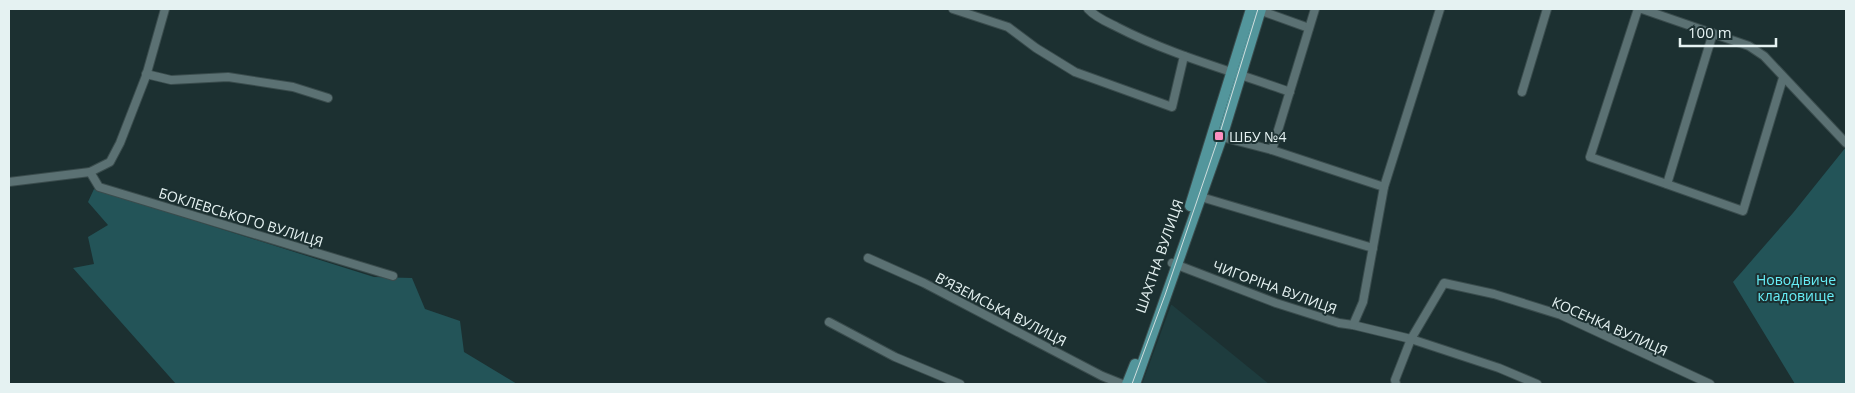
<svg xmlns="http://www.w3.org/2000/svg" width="1855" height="393" viewBox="0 0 1855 393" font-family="'Open Sans',sans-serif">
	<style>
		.built { fill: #1e3c3e }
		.green { fill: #235458 }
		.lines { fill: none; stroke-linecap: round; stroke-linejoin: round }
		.minor-casing { stroke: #3a4c4d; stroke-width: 10 }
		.major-casing { stroke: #3a4c4d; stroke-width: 12 }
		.minor { stroke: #5b7173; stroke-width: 8 }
		.major { stroke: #53969c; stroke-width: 10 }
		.tram { stroke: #d0dede; stroke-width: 1 }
		.poi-dot { fill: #fc8fc1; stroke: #1c3031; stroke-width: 2 }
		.labels { text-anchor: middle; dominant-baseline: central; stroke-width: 4; stroke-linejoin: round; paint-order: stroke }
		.poi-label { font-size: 14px; fill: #e5f2f2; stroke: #1c3031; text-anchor: start }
		.street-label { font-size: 14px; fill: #e5f2f2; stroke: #1c3031 }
		.park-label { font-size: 14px; fill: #67eef7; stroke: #1c3031 }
	</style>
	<rect width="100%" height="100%" fill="#1c3031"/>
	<!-- built -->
	<path class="built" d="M1171,305H1172L1269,384H1142Z"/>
	<!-- green -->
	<g class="green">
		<path d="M1846,147V384H1795L1733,282L1793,213Z"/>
		<path d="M94,189L374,277L412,278L425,309L460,321L464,352L517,384H176L73,268L94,264L88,237L108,225L88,202Z"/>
	</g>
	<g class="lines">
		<!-- minor casing -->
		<g class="minor-casing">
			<g id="minor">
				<path d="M953,9L1008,27L1036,48L1075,72L1172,107L1184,56"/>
				<path d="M1088,9C1095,17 1107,22 1117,27C1171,55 1232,71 1290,92"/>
				<path d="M1256,9L1309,28"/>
				<path d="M1638,9L1590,157L1743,211L1783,78"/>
				<path d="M1642,9L1749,46L1764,56L1846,143"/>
				<path d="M146,74L171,80L228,77L293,87L328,98"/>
				<path d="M1522,92L1547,9"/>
				<path d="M1218,136L1272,150L1384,187"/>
				<path d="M1272,150L1315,9"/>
				<path d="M90,172L99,187L393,276"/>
				<path d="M9,182L90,172L110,162L120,143L146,76L165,9"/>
				<path d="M1667,184L1713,33"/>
				<path d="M1201,197L1373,248"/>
				<path d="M868,258L924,283L1102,376L1122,384"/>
				<path d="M1172,263L1276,303L1339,323L1353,325L1411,339L1499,368L1537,384"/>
				<path d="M829,322L895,357L960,384"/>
				<path d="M1353,325L1363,302L1384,187L1440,9"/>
				<path d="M1396,384L1395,380L1411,339L1444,283L1494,294L1561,315L1710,384"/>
			</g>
		</g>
		<!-- major casing -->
		<g class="major-casing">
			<g id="major">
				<path d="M1190,206L1251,9"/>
				<path d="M1127,384L1135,364"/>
				<path d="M1135,384L1222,137L1261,9"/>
			</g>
		</g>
		<!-- minor -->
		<use href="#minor" class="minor"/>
		<!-- major -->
		<use href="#major" class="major"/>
		<!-- tram -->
		<path class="tram" d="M1132,384L1165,295L1219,136L1258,9"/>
	</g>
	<!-- markers -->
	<rect class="poi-dot" x="1214" y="131" width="10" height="10" rx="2.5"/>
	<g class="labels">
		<!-- poi labels -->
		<g class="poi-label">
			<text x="1229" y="136">ШБУ №4</text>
		</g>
		<!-- street labels -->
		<g class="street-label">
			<text transform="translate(241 217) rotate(17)">БОКЛЕВСЬКОГО ВУЛИЦЯ</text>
			<text transform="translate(1159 256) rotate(-71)">ШАХТНА ВУЛИЦЯ</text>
			<text transform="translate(1275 287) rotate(20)">ЧИГОРІНА ВУЛИЦЯ</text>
			<text transform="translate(1001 309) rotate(27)">В’ЯЗЕМСЬКА ВУЛИЦЯ</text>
			<text transform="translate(1610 326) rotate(24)">КОСЕНКА ВУЛИЦЯ</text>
		</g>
		<!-- park labels -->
		<g class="park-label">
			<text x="1796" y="279">Новодівиче<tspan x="1796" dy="16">кладовище</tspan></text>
		</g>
	</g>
	<!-- border -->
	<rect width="1855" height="393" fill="none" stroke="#e5f2f2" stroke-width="20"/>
	<!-- scale -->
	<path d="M1680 38v8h96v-8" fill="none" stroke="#e5f2f2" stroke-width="2.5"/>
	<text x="1688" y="38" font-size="15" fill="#e5f2f2" stroke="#1c3031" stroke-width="4" paint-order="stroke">100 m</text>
</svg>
